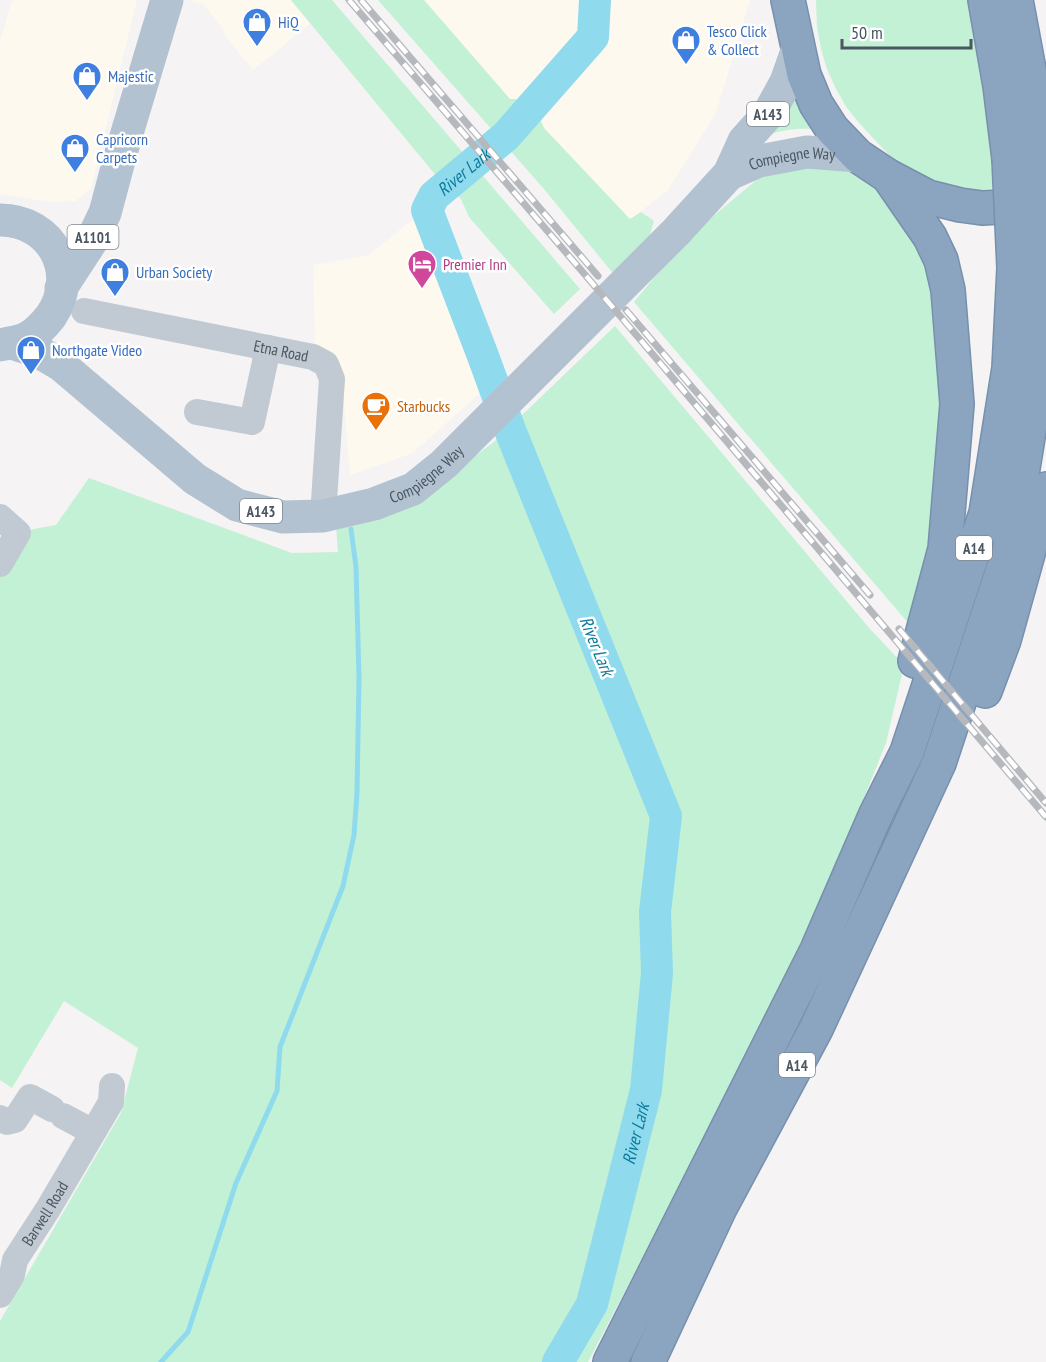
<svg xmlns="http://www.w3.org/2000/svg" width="1046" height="1362" viewBox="0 0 1046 1362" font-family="'PT Sans Narrow',sans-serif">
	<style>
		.commercial { fill: #fdf9ef }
		.green { fill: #c3f1d5 }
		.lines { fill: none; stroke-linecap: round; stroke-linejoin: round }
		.stream { stroke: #90daee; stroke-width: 5 }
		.river { stroke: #90daee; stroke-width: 32 }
		.highway-casing { stroke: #7690ad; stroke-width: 36 }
		.minor { stroke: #c1cad2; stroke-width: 26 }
		.major { stroke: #b3c2d1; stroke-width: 33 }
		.highway { stroke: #8ba5c1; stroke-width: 33 }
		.rail-casing { stroke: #b5b8bd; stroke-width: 7 }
		.rail { stroke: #fff; stroke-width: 4.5; stroke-dasharray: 14; stroke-linecap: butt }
		.highway-bridge-casing { stroke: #7690ad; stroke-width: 36; stroke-linecap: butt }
		.highway-bridge { stroke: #8ba5c1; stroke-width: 33 }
		.labels { text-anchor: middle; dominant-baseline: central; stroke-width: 5; stroke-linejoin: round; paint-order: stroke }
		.shield { fill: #fff; stroke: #808990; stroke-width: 1.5 }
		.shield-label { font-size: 15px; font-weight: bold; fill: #4a5661 }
		.shop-label { font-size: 16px; fill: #366cbe; stroke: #fff; text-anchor: start }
		.street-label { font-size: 16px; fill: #4a5661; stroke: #fff }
		.hotel-label { font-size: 16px; fill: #b23c85; stroke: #fff; text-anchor: start }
		.food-label { font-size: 16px; fill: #c56008; stroke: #fff; text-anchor: start }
		.water-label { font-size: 18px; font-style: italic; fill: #0c7c9b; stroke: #fff }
	</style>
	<rect width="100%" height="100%" fill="#f5f3f3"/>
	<!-- commercial -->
	<g class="commercial">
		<path d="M12,0H137L91,189L76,201L49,202L0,194V41Z"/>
		<path d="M188,0H290L310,24L253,70L222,32L224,30L203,4Z"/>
		<path d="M424,0H750L716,113L668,190L630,220L544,128L531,100L510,99Z"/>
		<path d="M420,213L488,386L413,453L350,475L342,383L315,345L313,265L369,255Z"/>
	</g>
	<!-- green -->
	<g class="green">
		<path d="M291,0H332L580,289L554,314L469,217L461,199L438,178Z"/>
		<path d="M378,0H424L510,99H531L544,128L630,219L641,212L654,221L645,251L616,277L544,189Z"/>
		<path d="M816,0H977L993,104L994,188L974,191L921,177L891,157L861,125L847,108L836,89L827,69L821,49L817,27Z"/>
		<path d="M800,83L813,129C795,128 780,130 763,137Z"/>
		<path d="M780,164L850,167L885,197L919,237L932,272L947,413L933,555L909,624L634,302L687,238L759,178Z"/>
		<path d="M615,326L870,629L904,665L886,743L834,872L745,1061L588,1362H0V1321L121,1113L138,1048L64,1001L12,1088L0,1080V571L23,531L56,525L89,478L292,553L338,552L336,526L419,498L495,441Z"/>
	</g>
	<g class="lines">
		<!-- stream -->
		<path class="stream" d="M161,1362L188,1332L236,1183L277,1091L280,1047L343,886L354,835L357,793L359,678L356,567L351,529"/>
		<!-- river -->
		<path class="river" id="s1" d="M558,1362L592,1304L646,1090L657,973L655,912L666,816L510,430L483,356L427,210L434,196L506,136L593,37L595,0"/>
		<!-- highway casing -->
		<g class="highway-casing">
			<g id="highway">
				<path d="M788,0L804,75L816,104L832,129L858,156L888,176L928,197L960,205L982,208L1038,205"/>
				<path d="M985,0L1000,86L1009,159"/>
				<path d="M1016,0L1033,91L1041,152"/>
				<path d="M888,176L930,237L941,260L948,290L957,404L945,549L915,661"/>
				<path d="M985,691L1004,640L1046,489"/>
				<path d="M610,1362L817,950L876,814L907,752L986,513L1009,368L1014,268"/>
				<path d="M648,1362L720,1208L816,1029L939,763L1010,548L1037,382L1044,264"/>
			</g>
		</g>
		<!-- minor -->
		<g class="minor">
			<path id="s2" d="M84,311L313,357L326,364L332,379L323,516"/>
			<path d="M197,412L252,422L268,348"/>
			<path d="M0,517L18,533L0,564"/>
			<path d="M63,1116L93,1132"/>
			<path d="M0,1118L7,1122L15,1120L30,1097L52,1109"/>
			<path id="s3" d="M0,1295L12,1275L15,1260L48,1209L111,1102L112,1086"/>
		</g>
		<!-- major -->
		<g class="major">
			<path id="s4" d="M729,174L759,161L807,152L858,156"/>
			<path d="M0,220C52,220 80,273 51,316C44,325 37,333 27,338C19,342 9,343 0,345"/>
			<path d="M61,288L91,242L105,213L121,153L167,0"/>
			<path id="s5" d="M12,343L39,352L61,365L195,479L237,505L283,517L323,516L374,504L413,489L444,464L676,232L729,174L744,141L769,113L786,82L798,48"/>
		</g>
		<!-- highway -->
		<use href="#highway" class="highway"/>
		<!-- rail casing -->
		<g class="rail-casing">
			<g id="rail">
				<path d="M349,0L587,277L1046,817"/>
				<path d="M361,0L598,276"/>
				<path d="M626,310L870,595"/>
				<path d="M899,629L1046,803"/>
			</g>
		</g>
		<!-- rail -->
		<use href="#rail" class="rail"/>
		<!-- highway-bridge casing -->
		<g class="highway-bridge-casing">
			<g id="highway-bridge">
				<path d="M1041,152L1044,264"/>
				<path d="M1009,159L1014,268"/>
			</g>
		</g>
		<!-- highway-bridge -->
		<use href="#highway-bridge" class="highway-bridge"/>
	</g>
	<!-- icons -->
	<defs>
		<g id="shop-pin" transform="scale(1.5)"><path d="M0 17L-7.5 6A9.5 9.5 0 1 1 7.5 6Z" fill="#3f7fe0" stroke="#fff"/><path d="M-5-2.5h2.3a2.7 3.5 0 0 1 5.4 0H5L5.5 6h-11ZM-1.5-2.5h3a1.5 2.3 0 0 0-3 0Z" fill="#fff"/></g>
		<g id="hotel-pin" transform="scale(1.5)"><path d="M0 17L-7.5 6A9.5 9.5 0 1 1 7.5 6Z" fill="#d1479c" stroke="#fff"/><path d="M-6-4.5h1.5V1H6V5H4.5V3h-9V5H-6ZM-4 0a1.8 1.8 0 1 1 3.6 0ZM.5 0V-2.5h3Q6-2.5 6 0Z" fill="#fff"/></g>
		<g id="cafe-pin" transform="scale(1.5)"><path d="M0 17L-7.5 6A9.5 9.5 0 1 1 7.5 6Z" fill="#e8710a" stroke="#fff"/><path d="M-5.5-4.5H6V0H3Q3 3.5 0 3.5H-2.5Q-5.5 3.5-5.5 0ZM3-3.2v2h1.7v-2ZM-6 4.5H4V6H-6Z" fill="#fff"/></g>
	</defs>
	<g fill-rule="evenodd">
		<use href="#shop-pin" x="257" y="22"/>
		<use href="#shop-pin" x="686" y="40"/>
		<use href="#shop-pin" x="87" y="76"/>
		<use href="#shop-pin" x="75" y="148"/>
		<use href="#hotel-pin" x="422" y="264"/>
		<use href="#shop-pin" x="115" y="272"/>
		<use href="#shop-pin" x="31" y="350"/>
		<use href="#cafe-pin" x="376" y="406"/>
	</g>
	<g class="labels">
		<!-- shield labels -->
		<g class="shield">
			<rect x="747" y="102" width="42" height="24" rx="4.5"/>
			<rect x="67.5" y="225" width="51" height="24" rx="4.5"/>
			<rect x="240" y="499" width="42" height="24" rx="4.5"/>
			<rect x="956" y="536" width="36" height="24" rx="4.5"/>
			<rect x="779" y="1053" width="36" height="24" rx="4.5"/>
		</g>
		<g class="shield-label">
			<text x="768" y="114">A143</text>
			<text x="93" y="237">A1101</text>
			<text x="261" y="511">A143</text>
			<text x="974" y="548">A14</text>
			<text x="797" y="1065">A14</text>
		</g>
		<!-- shop labels -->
		<g class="shop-label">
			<text x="278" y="22">HiQ</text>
			<text x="707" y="31">Tesco Click<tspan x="707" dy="18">&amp; Collect</tspan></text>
			<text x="108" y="76">Majestic</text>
			<text x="96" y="139">Capricorn<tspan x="96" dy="18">Carpets</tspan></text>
			<text x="136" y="272">Urban Society</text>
			<text x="52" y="350">Northgate Video</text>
		</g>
		<!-- street labels -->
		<g class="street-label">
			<text stroke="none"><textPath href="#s4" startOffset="66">Compiegne Way</textPath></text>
			<text stroke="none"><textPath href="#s2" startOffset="201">Etna Road</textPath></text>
			<text stroke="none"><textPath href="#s5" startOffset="480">Compiegne Way</textPath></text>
			<text stroke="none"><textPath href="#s3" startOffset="94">Barwell Road</textPath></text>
		</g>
		<!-- hotel labels -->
		<g class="hotel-label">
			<text x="443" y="264">Premier Inn</text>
		</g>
		<!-- food labels -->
		<g class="food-label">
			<text x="397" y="406">Starbucks</text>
		</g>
		<!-- water labels -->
		<g class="water-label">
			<text stroke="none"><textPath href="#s1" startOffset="1268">River Lark</textPath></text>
			<text transform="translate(597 646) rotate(68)">River Lark</text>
			<text stroke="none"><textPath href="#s1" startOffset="243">River Lark</textPath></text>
		</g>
	</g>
	<!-- scale -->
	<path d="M842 39v9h129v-9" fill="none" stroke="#4a5661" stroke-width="3"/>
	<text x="851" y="39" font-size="18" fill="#4a5661" stroke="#ffffff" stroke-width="4.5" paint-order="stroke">50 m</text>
</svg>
